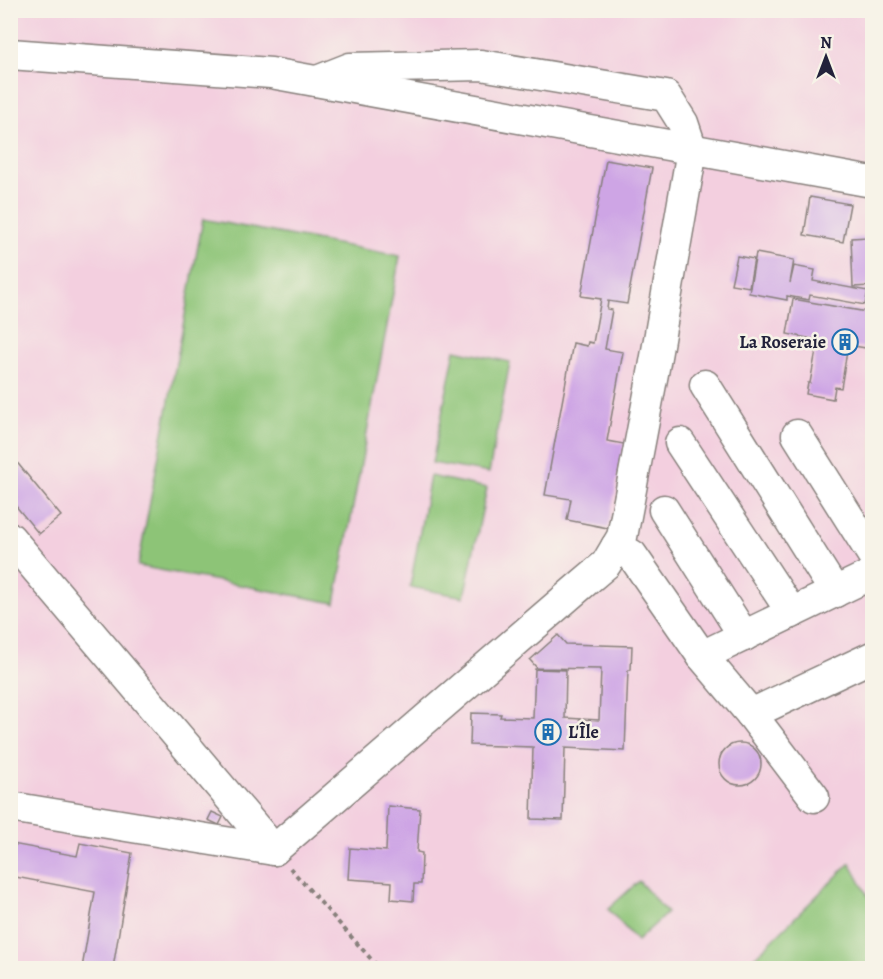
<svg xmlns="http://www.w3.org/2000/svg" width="883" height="979" viewBox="0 0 883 979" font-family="Alegreya,serif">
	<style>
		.built { fill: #f3cfdf }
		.green { fill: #8dc477; stroke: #587359; stroke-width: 1.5 }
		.building { fill: #cea5e5 }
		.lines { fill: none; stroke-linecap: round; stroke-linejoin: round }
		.minor-casing { stroke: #88807c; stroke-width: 33 }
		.path { stroke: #88807c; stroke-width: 4; stroke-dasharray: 4.5 4.5; stroke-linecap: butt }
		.minor { stroke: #fff; stroke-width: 30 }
		.labels { text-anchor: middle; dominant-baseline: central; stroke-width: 5; stroke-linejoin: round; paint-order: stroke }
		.poi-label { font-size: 18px; font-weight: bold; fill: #22223b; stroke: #f7f3e8; text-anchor: end }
	</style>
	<rect width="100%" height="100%" fill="#f7f3e8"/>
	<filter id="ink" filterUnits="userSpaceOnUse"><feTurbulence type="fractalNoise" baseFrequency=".0167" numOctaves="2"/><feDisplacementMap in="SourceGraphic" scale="12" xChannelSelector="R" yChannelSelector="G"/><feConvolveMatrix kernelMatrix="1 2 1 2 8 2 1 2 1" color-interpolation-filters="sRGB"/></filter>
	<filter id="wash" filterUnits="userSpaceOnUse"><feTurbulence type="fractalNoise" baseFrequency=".008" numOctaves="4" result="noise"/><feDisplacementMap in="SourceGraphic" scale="24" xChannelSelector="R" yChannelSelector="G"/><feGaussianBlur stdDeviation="1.35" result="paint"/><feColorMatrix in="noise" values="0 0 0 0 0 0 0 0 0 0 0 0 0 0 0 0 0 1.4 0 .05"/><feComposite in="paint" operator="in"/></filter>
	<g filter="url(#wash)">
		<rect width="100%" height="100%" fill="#eddfbc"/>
		<!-- built -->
		<path class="built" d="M10,11H872V930L850,864L744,968H11Z"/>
		<!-- green -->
		<g class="green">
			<path d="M203,219L400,256L335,603L138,566Z"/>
			<path d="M455,350L510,362L489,473L432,463Z"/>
			<path d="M430,476L487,488L464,597L410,587Z"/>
			<path d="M850,863L872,904V968H744Z"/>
			<path d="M639,881L667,913L637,941L608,909Z"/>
		</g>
		<g id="blocks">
			<!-- building -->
			<g class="building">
				<path d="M606,160L652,168L627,304L608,301L607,309L612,310L605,349L623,352L607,441L624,444L608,528L567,520L571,499L545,495L573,343L587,346L588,342L593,343L601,299L581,296Z"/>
				<path d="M810,197L850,204L843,242L804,235Z"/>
				<path d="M869,237L871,286L853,287L851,238Z"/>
				<path d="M756,253L794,260L790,283L794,266L815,270L813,281L868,291L865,305L810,295L809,300L787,296V300L749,293Z"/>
				<path d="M737,256L754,259L749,287L731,284Z"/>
				<path d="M793,299L872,313V349L848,345L841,388L835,387L833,399L806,394L808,383H810L818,340L787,334Z"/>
				<path d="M10,454L61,516L39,534L10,499Z"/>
				<path d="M558,635L566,644L632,646L631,670H628L625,751L565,748L563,820L531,819L533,747L470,745L471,713L501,714L500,717L533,718L535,669L566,670L565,718L599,720L601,669L537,668L530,660Z"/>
				<circle cx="740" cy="764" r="21"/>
				<path d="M388,806L420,809L417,852L422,853L421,884H414L413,901L391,899L392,882L348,879L350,848L386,851Z"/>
				<path d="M212,812L223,817L219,825L208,820Z"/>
				<path d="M10,830L14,831L12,844L77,856L80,843L132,853L113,968H82L95,892L10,876Z"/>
			</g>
		</g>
	</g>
	<g filter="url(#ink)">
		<use href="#blocks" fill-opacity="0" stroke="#88807c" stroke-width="1.5"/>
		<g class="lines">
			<!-- minor casing -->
			<g class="minor-casing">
				<g id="minor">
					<path d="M10,54L271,73L872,182"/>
					<path d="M705,385L835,592"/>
					<path d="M797,435L872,554"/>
					<path d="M680,443L792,613"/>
					<path d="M664,510L744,636"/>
					<path d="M10,538L274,850"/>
					<path d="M616,547L632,555L702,656L751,714L814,797"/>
					<path d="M702,656L872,574"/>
					<path d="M751,714L872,657"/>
					<path d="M10,807L274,850L580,586L606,564L622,537L654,368L692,150L683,123L666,96L481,65L350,68L317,81"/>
				</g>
			</g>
			<!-- path -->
			<path class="path" d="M290,868L379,968"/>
			<!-- minor -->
			<use href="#minor" class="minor"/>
		</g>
	</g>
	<!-- icons -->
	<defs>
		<g id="building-ring" transform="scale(1.35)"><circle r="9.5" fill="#f7f3e8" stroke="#1f6fb2" stroke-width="1.5"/><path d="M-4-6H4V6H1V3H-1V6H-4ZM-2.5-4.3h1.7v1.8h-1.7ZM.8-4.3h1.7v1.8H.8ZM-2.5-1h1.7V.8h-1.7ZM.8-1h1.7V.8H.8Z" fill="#1f6fb2"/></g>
	</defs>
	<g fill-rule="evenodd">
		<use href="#building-ring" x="845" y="342"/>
		<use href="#building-ring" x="548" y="732"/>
	</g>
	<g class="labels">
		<!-- poi labels -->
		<g class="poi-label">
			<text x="826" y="342">La Roseraie</text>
			<text x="568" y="732" text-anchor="start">L'Île</text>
		</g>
	</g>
	<!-- margin -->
	<rect width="883" height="979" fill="none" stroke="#f7f3e8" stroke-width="36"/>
	<!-- north arrow -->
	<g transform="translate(826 57)" stroke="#f7f3e8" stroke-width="4.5" paint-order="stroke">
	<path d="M0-4.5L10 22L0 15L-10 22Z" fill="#22223b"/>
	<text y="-9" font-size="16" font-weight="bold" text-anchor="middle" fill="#22223b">N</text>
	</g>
</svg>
